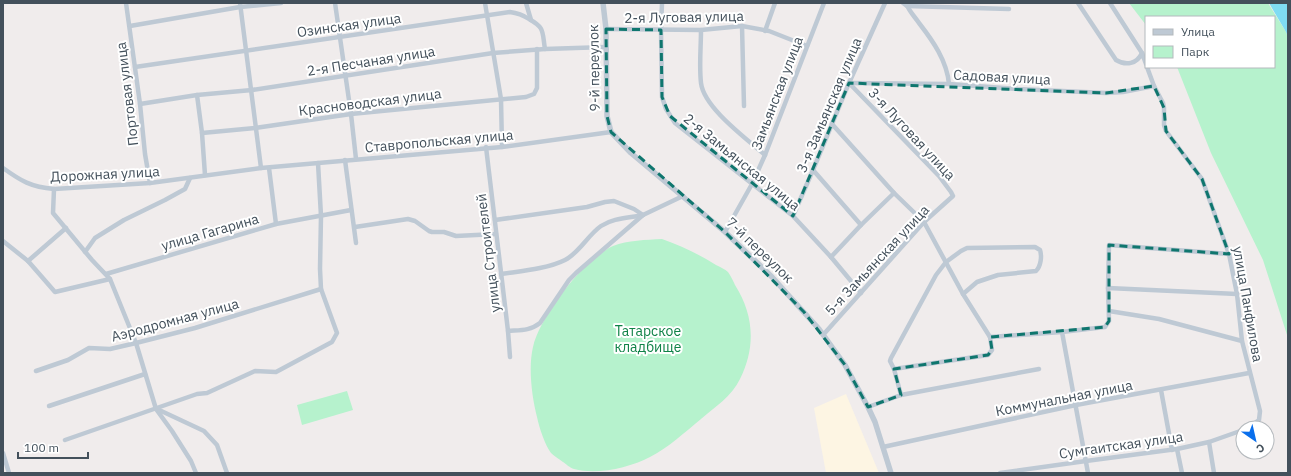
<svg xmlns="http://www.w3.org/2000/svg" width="1291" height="476" viewBox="0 0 1291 476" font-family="'IBM Plex Sans',sans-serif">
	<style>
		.commercial { fill: #fdf5e3 }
		.green { fill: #b6f2cd }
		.water { fill: #7fdcf3 }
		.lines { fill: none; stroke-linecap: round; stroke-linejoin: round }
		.minor { stroke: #bec9d4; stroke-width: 4.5 }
		.tertiary { stroke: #bec9d4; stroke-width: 5.5 }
		.marked { fill: none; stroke: #0f766e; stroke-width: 3; stroke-dasharray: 8 5; stroke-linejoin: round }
		.labels { text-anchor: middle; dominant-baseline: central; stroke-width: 4; stroke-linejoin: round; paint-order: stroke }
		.street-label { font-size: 14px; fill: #43505b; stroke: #fff }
		.park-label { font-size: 14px; fill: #0f8247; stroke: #fff }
	</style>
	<rect width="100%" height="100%" fill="#f0ecec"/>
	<!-- commercial -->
	<path class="commercial" d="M846,394L879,473H826L814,408Z"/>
	<!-- green -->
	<g class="green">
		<path d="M1129,3H1268L1286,32L1288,37V338L1263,260L1211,153L1177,67H1274V17H1146V25Z"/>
		<path d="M662,239C681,246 699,254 716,265C720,267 725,269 728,272C731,276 733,281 735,285C754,315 756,347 740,379C732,396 715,407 701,419C685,432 668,448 650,457C629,468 597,475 574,469C570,468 566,464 563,462C559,459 554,456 551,453C545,445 539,427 537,417C532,397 528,368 533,347C540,316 584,259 613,246C628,240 646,240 662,239Z"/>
		<path d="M347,391L353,410L302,425L297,405Z"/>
	</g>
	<!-- water -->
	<path class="water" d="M1269,3H1288V37L1286,32Z"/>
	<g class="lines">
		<!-- minor -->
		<g class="minor">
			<path d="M126,3L140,104L145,154L150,183"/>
			<path d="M240,3L261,168"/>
			<path d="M335,3L351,114L356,159"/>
			<path d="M485,3L501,99L502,147"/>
			<path d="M526,3L531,20"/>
			<path d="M662,3L661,30L662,97L666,109L675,123L793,216L831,257L861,293"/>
			<path d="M903,3L907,6L1009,9"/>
			<path d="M1078,3L1116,60C1126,66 1137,64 1142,53L1146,64"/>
			<path d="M1110,3L1142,53"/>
			<path d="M907,5C909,11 915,17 919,23C933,41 947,61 949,84"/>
			<path d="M130,26L240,7L281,3"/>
			<path d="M742,26L744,106"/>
			<path d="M606,29L701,30L742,26L769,31L807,46"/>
			<path d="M701,30C701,47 699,66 701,83C704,108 747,139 765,155"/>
			<path d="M765,31L775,3"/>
			<path d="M135,67L510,12C518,13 523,15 529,19C545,28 542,31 545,49"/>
			<path d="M1147,67L1154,86L1163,103L1164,108V125L1166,131L1202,179L1229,254L1237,294L1242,341L1260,411L1259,420L1248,428"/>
			<path d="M849,83L949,84L1018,89L1106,93L1123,92L1154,86"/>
			<path d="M197,95L202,133L205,175"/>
			<path d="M140,104L197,95L252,90L493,53L545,49L606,47"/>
			<path d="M832,124L894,193L924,222L963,294L990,337"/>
			<path d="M202,133L255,128L351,114L526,97L534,94L537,88V49"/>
			<path d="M486,147L508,331L510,357"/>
			<path d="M345,160L356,243"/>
			<path d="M3,168C21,181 31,187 54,189L150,183L261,168L502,147L611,132"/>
			<path d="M269,168L276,224"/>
			<path d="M813,170L861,225"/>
			<path d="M54,189L53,213L92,260L110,279L136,343L156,409L172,431L191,461L196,473"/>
			<path d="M793,216L813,170L849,83L885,3"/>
			<path d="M495,220L587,207L605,202L614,201L634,209L643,215"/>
			<path d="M355,227L408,219L415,221L429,231L432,232H444L456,236L496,234"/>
			<path d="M725,232L752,184L765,155L824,3"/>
			<path d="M3,241L28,261L55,292L110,279"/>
			<path d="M85,252L95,238L124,220L165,200L185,189L190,178"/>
			<path d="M831,257L861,225L894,193"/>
			<path d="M28,261L66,228"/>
			<path d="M106,274L276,224L351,210"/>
			<path d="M501,274C521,271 547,269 565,260C579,253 588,235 601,226C613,218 629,218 643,215"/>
			<path d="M1108,288L1237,294"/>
			<path d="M1109,311L1159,319L1242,341"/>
			<path d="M508,331C520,330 530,331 540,323L569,280L576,273L643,215L683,196"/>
			<path d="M1062,332L1088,473"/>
			<path d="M823,335L924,222L953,196L951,192L939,176L849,83"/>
			<path d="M894,369L890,361L891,358L936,275L946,262L961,251L967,248L1035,247L1040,250C1042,256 1041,266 1036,271L998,275L977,282L963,294"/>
			<path d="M36,371L68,360L89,348L110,349L136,343L195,328L321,289"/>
			<path d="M1161,390L1172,450"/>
			<path d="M901,395L894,369L988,355L992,350L990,337L1062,332L1105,327L1109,321L1108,288L1109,245L1229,254"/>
			<path d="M49,406L145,374"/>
			<path d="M868,407L901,395L1039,369"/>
			<path d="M157,409L204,431L217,445L227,473"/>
			<path d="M65,440L197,394L207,393L255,371L276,372L332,342L337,333L321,289L320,269L321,216L318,163"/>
			<path d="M1209,442L1214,473"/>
			<path d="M883,447L1076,405L1249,373"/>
			<path d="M1177,449L1182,473"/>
			<path d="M3,453L9,473"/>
			<path d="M1000,473L1086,461L1177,449L1209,442L1243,430"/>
		</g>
		<!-- tertiary -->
		<path class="tertiary" d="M603,3L606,29L607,116L611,132L631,153L725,232L772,277L819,329L845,365L868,407L875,422L891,473"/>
	</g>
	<!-- marked area -->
	<path class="marked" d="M606,29L661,30L662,97L670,116L793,216L849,83L1106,93L1154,86L1164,108L1166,131L1202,179L1229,254L1109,245V321L1105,327L990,337L992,350L988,355L894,369L901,395L868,407L845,365L804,312L725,232L611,132L607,116Z"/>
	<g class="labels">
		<!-- street labels -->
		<g class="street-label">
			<text transform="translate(684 17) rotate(-1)">2-я Луговая улица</text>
			<text transform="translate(349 25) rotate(-8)">Озинская улица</text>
			<text transform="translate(371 61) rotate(-9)">2-я Песчаная улица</text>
			<text transform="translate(594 68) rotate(-91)">9-й переулок</text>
			<text transform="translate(1002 77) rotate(3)">Садовая улица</text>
			<text transform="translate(777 93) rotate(-69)">Замьянская улица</text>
			<text transform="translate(127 94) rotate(-97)">Портовая улица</text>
			<text transform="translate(370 102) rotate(-7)">Красноводская улица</text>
			<text transform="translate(829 105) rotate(-67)">3-я Замьянская улица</text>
			<text transform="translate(912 134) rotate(47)">3-я Луговая улица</text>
			<text transform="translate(439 141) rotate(-5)">Ставропольская улица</text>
			<text transform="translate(742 162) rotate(39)">2-я Замьянская улица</text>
			<text transform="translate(105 174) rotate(-3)">Дорожная улица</text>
			<text transform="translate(210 232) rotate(-16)">улица Гагарина</text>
			<text transform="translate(760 250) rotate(44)">7-й переулок</text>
			<text transform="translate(488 253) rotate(-97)">улица Строителей</text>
			<text transform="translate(877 260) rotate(-47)">5-я Замьянская улица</text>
			<text transform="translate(1248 304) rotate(80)">улица Панфилова</text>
			<text transform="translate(175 320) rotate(-15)">Аэродромная улица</text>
			<text transform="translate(1064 398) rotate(-11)">Коммунальная улица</text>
			<text transform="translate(1121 445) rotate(-8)">Сумгаитская улица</text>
		</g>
		<!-- park labels -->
		<g class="park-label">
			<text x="648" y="331">Татарское<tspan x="648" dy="16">кладбище</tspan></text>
		</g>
	</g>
	<!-- border -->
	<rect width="1291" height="476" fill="none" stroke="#43505b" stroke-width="8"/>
	<!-- legend -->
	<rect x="1145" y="16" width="130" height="52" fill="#ffffff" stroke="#b4b9bd"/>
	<rect x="1153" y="29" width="20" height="6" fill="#bec9d4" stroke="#b4b9bd"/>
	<text x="1181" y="36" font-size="12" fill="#43505b">Улица</text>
	<rect x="1153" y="46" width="20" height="12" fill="#b6f2cd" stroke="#b4b9bd"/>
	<text x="1181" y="56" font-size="12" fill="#43505b">Парк</text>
	<!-- north arrow -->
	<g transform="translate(1255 440) rotate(146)"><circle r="19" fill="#ffffff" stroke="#b4b9bd"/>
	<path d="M0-3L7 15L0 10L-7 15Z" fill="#0a6fec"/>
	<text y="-6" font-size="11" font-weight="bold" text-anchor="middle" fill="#43505b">С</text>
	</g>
	<!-- scale -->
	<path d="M18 452v6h70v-6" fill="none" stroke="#43505b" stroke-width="2"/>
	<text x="24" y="452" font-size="12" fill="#43505b" stroke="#ffffff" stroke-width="3" paint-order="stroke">100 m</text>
</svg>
